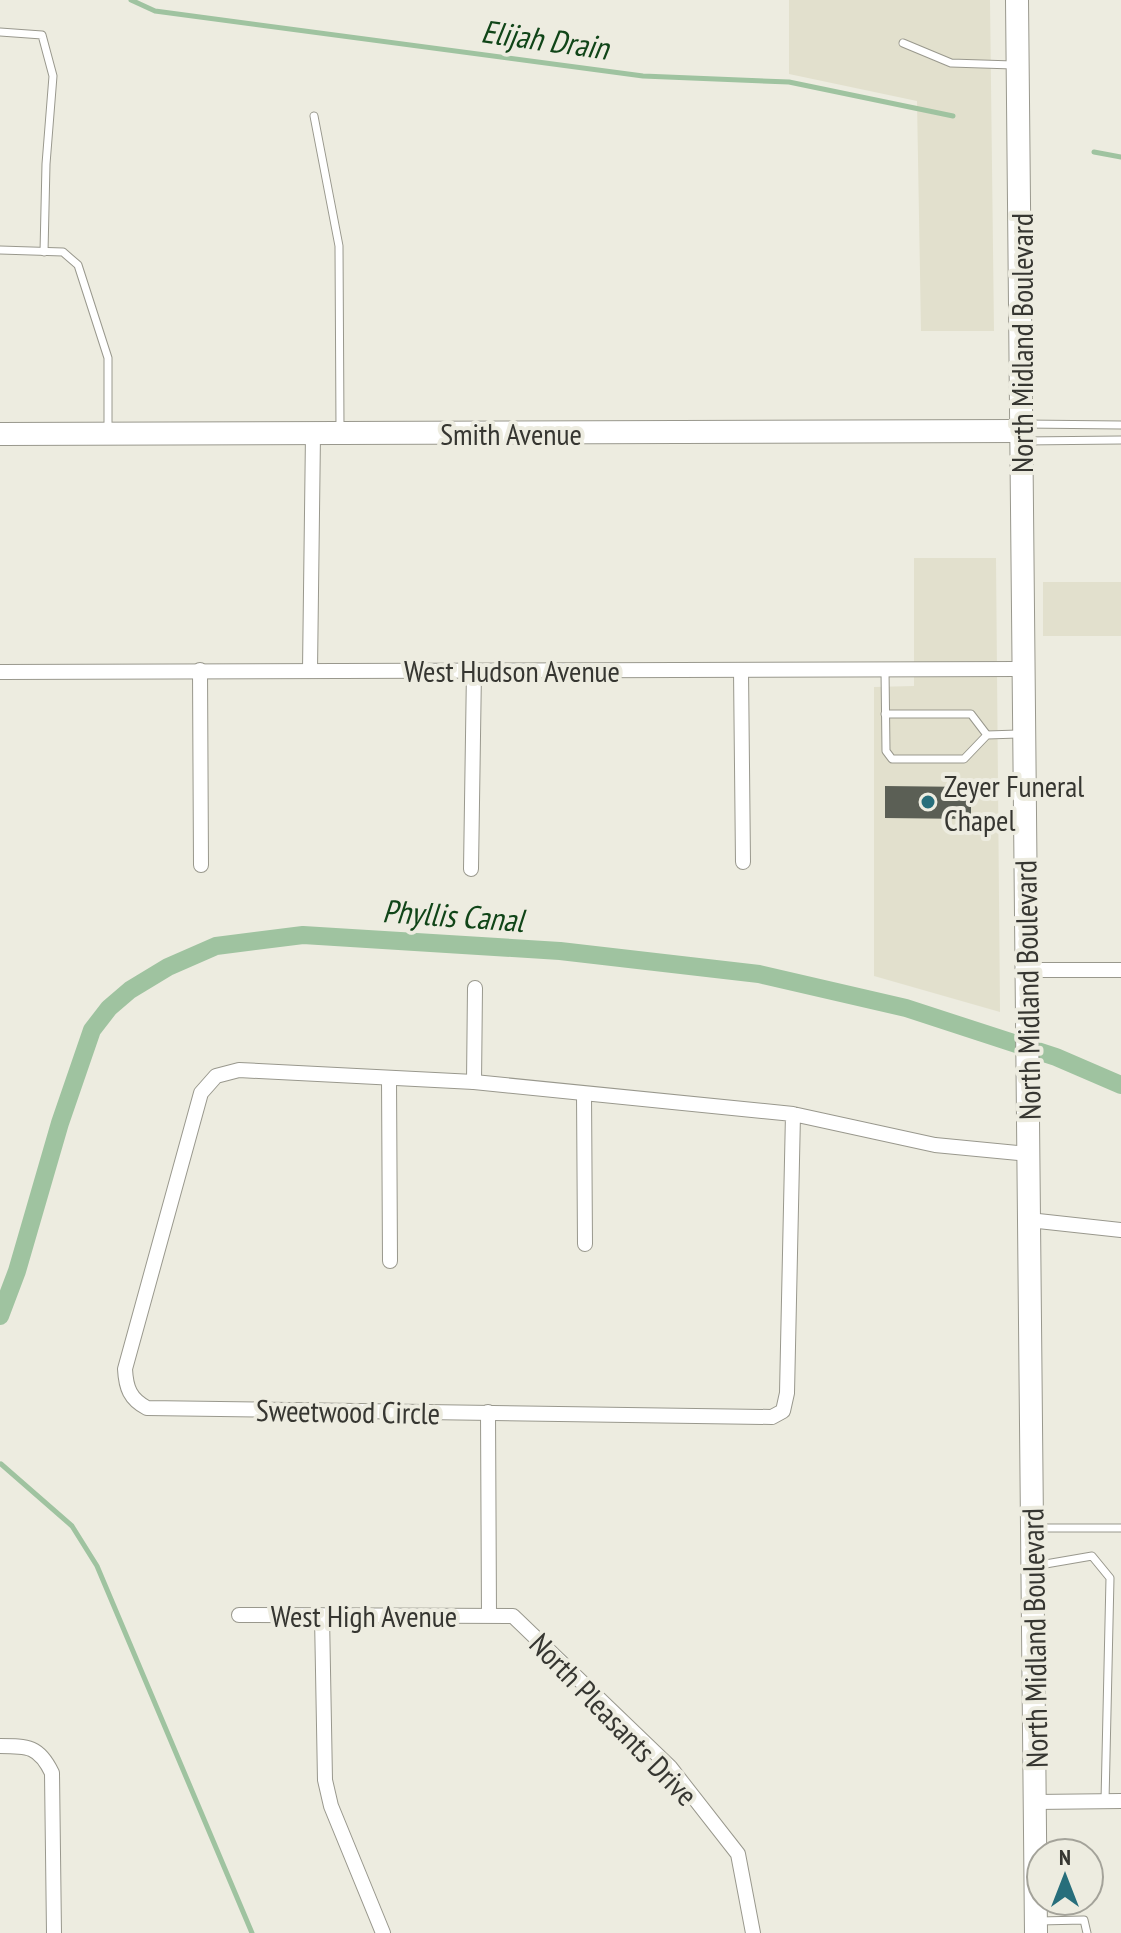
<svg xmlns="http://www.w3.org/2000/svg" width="1121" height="1933" viewBox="0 0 1121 1933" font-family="'PT Sans Narrow',sans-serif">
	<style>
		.built { fill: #e2e0cd }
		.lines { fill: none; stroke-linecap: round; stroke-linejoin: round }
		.stream { stroke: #9fc3a0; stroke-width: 5 }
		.canal { stroke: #9fc3a0; stroke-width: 18 }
		.building { fill: #5b5f55 }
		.lane-casing { stroke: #99988d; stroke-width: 9 }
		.street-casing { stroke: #99988d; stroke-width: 16 }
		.secondary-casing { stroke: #99988d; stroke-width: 24 }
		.lane { stroke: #fff; stroke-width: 7 }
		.street { stroke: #fff; stroke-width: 14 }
		.secondary { stroke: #fff; stroke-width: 22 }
		.poi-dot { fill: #276e7b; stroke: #edece0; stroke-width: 3 }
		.labels { text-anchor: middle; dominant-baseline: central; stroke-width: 8; stroke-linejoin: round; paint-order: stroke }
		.street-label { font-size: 30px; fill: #363631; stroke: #edece0 }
		.poi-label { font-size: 30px; fill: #363631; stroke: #edece0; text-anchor: start }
		.water-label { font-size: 32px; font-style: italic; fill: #104518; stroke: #edece0 }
	</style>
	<rect width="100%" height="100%" fill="#edece0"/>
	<!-- built -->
	<g class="built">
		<path d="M789,0H990L994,331H921L917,101L789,74Z"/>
		<path d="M914,558H996L1000,1012L874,976V687L914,686Z"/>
		<rect x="1043" y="582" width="78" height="54"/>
	</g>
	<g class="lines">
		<!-- stream -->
		<g class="stream">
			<path d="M131,0L155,11L643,76L789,82L953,116"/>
			<path d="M1094,152L1121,157"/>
			<path d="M1,1464L72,1526L97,1566L252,1933"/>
		</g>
		<!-- canal -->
		<path class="canal" d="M0,1316L17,1271L60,1123L92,1030L109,1008L130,990L168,967L216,946L303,935L560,951L759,974L906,1008L1056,1057L1121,1085"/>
	</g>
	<!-- building -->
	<path class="building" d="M885,786L971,787V819L885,818Z"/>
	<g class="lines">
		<!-- lane casing -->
		<g class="lane-casing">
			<g id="lane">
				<path d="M0,32L42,35L53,76L46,164L44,252"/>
				<path d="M903,43L951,63L1013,65"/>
				<path d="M314,116L339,246L340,428"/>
				<path d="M0,250L63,252L78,265L108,358V432"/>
				<path d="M1024,424L1121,425"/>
				<path d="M1023,441L1121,440"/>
				<path d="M885,670L886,751L892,759H964L987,735L1021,734"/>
				<path d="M885,714H971L987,735"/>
				<path d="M1035,1528H1121"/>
				<path d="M1034,1566L1092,1556L1110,1578L1105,1801"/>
				<path d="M1039,1921L1084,1920L1087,1933"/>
			</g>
		</g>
		<!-- street casing -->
		<g class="street-casing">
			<g id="street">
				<path d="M200,670L201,865"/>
				<path d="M310,670L313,434"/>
				<path d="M741,670L743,862"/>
				<path d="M0,672L1024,669"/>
				<path d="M471,869L474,670"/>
				<path d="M1026,970H1121"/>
				<path d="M389,1078L390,1261"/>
				<path d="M474,1082L475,988"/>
				<path d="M584,1094L585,1244"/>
				<path d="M793,1114L787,1393L783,1411L772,1417L147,1408C130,1399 126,1388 125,1369L201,1093L216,1076L239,1070L474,1082L793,1114L935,1145L1028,1154"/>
				<path d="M1029,1220L1121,1230"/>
				<path d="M488,1412L489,1615"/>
				<path d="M239,1615L513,1616L670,1767L738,1854L753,1933"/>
				<path d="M322,1616L325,1780L331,1806L383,1933"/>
				<path d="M0,1746C28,1746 39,1746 52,1773L54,1933"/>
				<path d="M1035,1802L1121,1801"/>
			</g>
		</g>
		<!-- secondary casing -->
		<g class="secondary-casing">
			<g id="secondary">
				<path d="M1017,0L1036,1933"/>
				<path d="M0,434L1021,431"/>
			</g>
		</g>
		<!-- lane -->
		<use href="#lane" class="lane"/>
		<!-- street -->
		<use href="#street" class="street"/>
		<!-- secondary -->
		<use href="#secondary" class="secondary"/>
	</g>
	<!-- markers -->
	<circle class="poi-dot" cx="928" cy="802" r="8"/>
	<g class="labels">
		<!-- street labels -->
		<g class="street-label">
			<text transform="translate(1021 343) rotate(-90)">North Midland Boulevard</text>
			<text x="511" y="433">Smith Avenue</text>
			<text x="512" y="670">West Hudson Avenue</text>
			<text transform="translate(1027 990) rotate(-91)">North Midland Boulevard</text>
			<text transform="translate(348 1411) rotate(1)">Sweetwood Circle</text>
			<text x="364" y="1615">West High Avenue</text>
			<text transform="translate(1034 1638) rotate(-91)">North Midland Boulevard</text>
			<text transform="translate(614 1719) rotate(46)">North Pleasants Drive</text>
		</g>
		<!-- poi labels -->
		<g class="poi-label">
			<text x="944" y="785">Zeyer Funeral<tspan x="944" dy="34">Chapel</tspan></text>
		</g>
		<!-- water labels -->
		<g class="water-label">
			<text transform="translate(545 39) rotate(8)">Elijah Drain</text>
			<text transform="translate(453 915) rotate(4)">Phyllis Canal</text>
		</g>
	</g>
	<!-- north arrow -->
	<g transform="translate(1065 1877)"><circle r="38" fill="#edece0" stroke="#a4a39a" stroke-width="2"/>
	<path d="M0-6L14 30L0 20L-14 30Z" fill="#276e7b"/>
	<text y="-12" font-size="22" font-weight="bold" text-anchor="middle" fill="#363631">N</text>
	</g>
</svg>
